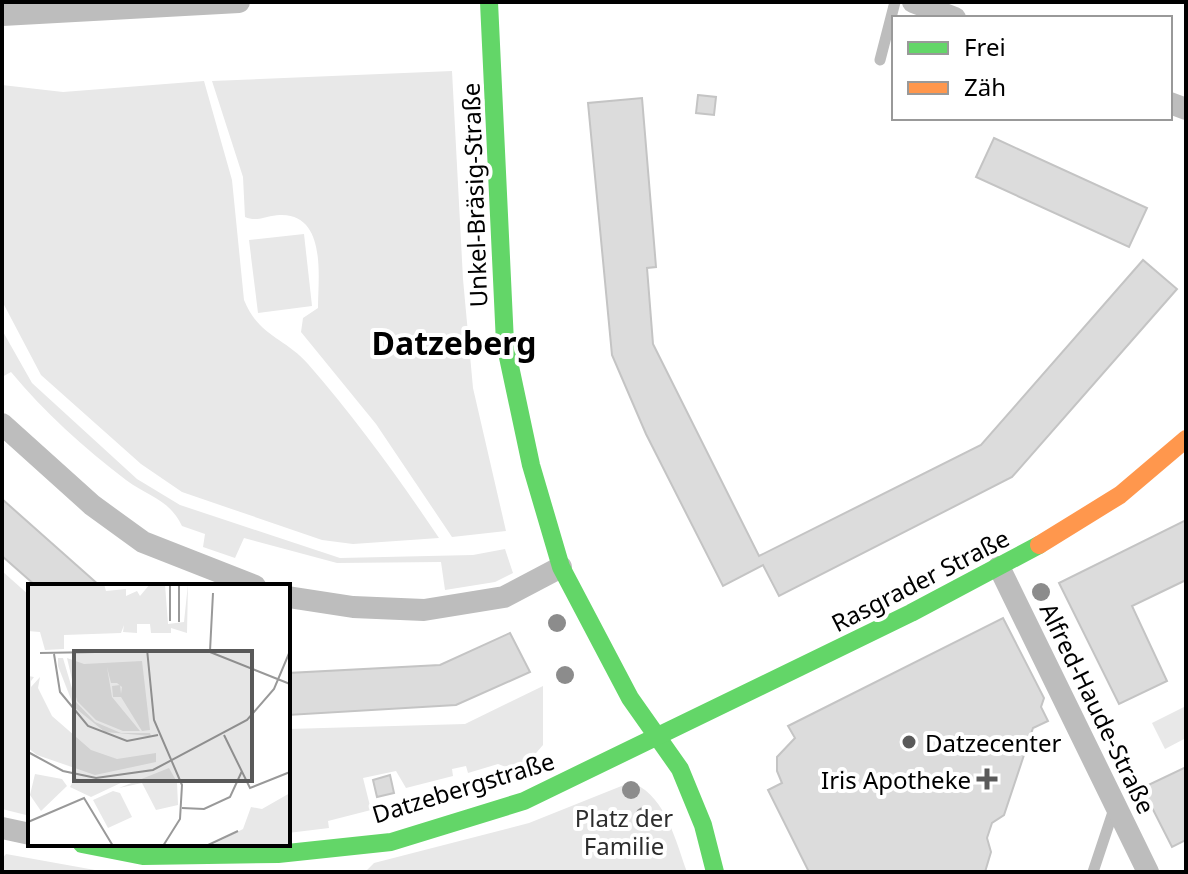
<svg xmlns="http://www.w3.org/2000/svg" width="1188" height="874" viewBox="0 0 1188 874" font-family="'Noto Sans',sans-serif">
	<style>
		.green { fill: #e8e8e8 }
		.building { fill: #dcdcdc; stroke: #c4c4c4; stroke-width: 2 }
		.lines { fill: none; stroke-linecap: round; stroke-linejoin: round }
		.lane { stroke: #bdbdbd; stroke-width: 11 }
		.street { stroke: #bdbdbd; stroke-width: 22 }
		.fast { stroke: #63d668; stroke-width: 18 }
		.slow { stroke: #ff974d; stroke-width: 18 }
		.tree { fill: #8c8c8c }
		.poi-dot { fill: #595959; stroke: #fff; stroke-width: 3 }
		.labels { text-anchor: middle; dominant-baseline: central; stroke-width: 8; stroke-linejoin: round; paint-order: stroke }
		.street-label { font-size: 24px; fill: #000; stroke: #fff }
		.poi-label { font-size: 24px; fill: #000; stroke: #fff; text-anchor: start }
		.park-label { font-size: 24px; fill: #2d2d2d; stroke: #fff }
		.district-label { font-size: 32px; font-weight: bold; fill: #000; stroke: #fff }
		.inset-road { fill: none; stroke: #999; stroke-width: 2 }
		.view { fill: #595959; fill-opacity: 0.15; stroke: #595959; stroke-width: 4 }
		.inset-edge { fill: none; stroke: #000; stroke-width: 4 }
	</style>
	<rect width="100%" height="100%" fill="#fff"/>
	<!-- green -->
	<g class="green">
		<path d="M452,71L463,279L473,388L506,531L452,537L376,424L301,332L303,318L318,308C318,278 327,216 282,215C269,214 258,223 245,217L243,177L212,81Z"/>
		<path d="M204,81L232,180L244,300C259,337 284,337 308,364C356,419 398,477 439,538L353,544L322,540L182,492L141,464L41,375L2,301V85L63,92Z"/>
		<path d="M304,234L312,306L258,313L249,240Z"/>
		<path d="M2,330L32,383L137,479L180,505L340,558L473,555L505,549L513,573L495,582L445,590L441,562L337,563L244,538L235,558L203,547L205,534L182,526C169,499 149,497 126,480C84,448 44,412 11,372L2,377Z"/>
		<path d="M2,571L30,596V816L2,809Z"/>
		<path d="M543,686V745L524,767L511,769L498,764L468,773L466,766L452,769L453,776L406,788L396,771L363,778L371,810L328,821L329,828L288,833V729L465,724Z"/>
		<path d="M1186,706V738L1165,749L1152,723Z"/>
		<path d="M635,784C666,798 676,842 687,872H365L374,863L529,823L624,785Z"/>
		<path d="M6,854L106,872H2V859Z"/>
	</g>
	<!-- building -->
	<g class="building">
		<path d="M698,95L716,97L714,115L696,113Z"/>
		<path d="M642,98L656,267L647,268L653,344L759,556L981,445L1143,260L1177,289L1012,477L779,596L763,565L723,586L646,434L612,355L588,103Z"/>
		<path d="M994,138L1147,208L1129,247L976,177Z"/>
		<path d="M2,499L100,586H36L2,556Z"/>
		<path d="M1186,520V580L1132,606L1167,681L1119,704L1059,583Z"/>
		<path d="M1003,618L1044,698L1041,707L1048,721L1033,728L1004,815L992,823L987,838L991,852L985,872H809L768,790L782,783L777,771V757L795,738L788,726Z"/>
		<path d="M510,633L530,672L456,705L288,715V673L440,665Z"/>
		<path d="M1186,767V840L1172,847L1142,788Z"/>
		<path d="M390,775L394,793L377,797L373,780Z"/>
	</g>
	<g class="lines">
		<!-- lane -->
		<g class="lane">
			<path d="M880,60L895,2"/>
			<path d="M1093,872L1113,812L1119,809"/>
		</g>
		<!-- street -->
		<g class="street">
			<path d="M913,2L955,18"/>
			<path d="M2,15L239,2"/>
			<path d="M1170,103L1186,109"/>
			<path d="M2,424L92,505L143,542L255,586"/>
			<path d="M999,567L1148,872"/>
			<path d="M288,597L353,607L424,610L504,597L561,567"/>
			<path d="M2,828L30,834"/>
		</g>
		<!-- fast -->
		<g class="fast">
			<path d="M489,2L505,343L531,465L561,567L630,698L680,769L703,825L715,872"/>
			<path d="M82,844L143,856L278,854L391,842L524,801L911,613L1039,545"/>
		</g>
		<!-- slow -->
		<path class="slow" d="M1039,545L1120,495L1186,439"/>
	</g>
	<!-- trees -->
	<g class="tree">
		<circle cx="1041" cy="592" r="9"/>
		<circle cx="557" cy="623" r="9"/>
		<circle cx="565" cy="675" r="9"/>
		<circle cx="631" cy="790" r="9"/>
		<circle cx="644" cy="816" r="9"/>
	</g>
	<!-- markers -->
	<g class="poi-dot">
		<circle cx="909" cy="742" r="8"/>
		<path d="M983 767h8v8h8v8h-8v8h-8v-8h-8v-8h8z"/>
	</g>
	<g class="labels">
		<!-- street labels -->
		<g class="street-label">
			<text transform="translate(474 195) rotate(-92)">Unkel-Bräsig-Straße</text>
			<text transform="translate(920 580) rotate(-27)">Rasgrader Straße</text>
			<text transform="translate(1098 708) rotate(64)">Alfred-Haude-Straße</text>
			<text transform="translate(463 787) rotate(-17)">Datzebergstraße</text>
		</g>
		<!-- poi labels -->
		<g class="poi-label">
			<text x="925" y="742">Datzecenter</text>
			<text x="971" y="779" text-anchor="end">Iris Apotheke</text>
		</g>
		<!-- park labels -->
		<g class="park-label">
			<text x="624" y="817">Platz der<tspan x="624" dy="28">Familie</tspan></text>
		</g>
		<!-- district labels -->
		<g class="district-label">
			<text x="454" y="342">Datzeberg</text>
		</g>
	</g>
	<!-- overview -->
	<g transform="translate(28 584)">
		<rect width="262" height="262" fill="#fff"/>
		<path d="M0,0H76L78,7L98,5V12L109,7L112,12L122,0H137L140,40L156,38L160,0L159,49L143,44V49H123L122,40H109V49L95,48L96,41L93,49L36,51V65L17,66L12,48L0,47ZM35,74L48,118L67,138L93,149H122L123,152L77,148L46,123L30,82V74ZM39,74L56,80L114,77L122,146L114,147L93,113H85L84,102L92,101L93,110L94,103L89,99H83L79,83L84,113L112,147H95L68,136L49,117ZM0,92L6,93L3,97V103L12,93L10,104L24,132L63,166L89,175L128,169V178L67,191L9,171L0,164ZM141,184L149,198L150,221L128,226L114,199L91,204ZM7,190L34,195L39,202L13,227L2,211ZM47,194L71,198L99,196L63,213L42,203ZM85,207L92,209L104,233L80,244L65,216ZM262,209V262H182L215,245L223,223L234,225Z" fill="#e8e8e8"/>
		<path class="inset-road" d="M142,37V0M151,38V0M119,65L126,136L154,201L152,235L135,262M182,67L185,9M12,69L177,66L262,100M26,70L32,108L60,142L99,157L130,151M196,151L222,204L262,188M0,168L35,187L68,194L125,186L219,136L246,105L262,67M154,224L176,225L202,213L214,187M0,238L56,214L85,262M178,262L210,247"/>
		<path class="view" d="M46,67H224V197H46Z"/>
		<rect width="262" height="262" class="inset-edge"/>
	</g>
	<!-- border -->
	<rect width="1188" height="874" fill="none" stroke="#000000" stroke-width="8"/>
	<!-- legend -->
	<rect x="892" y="16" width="280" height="104" fill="#ffffff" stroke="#999999" stroke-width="2"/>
	<rect x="908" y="42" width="40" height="12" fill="#63d668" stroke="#999999" stroke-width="2"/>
	<text x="964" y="56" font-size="24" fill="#000000">Frei</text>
	<rect x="908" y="82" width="40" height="12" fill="#ff974d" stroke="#999999" stroke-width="2"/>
	<text x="964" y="96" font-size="24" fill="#000000">Zäh</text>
</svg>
